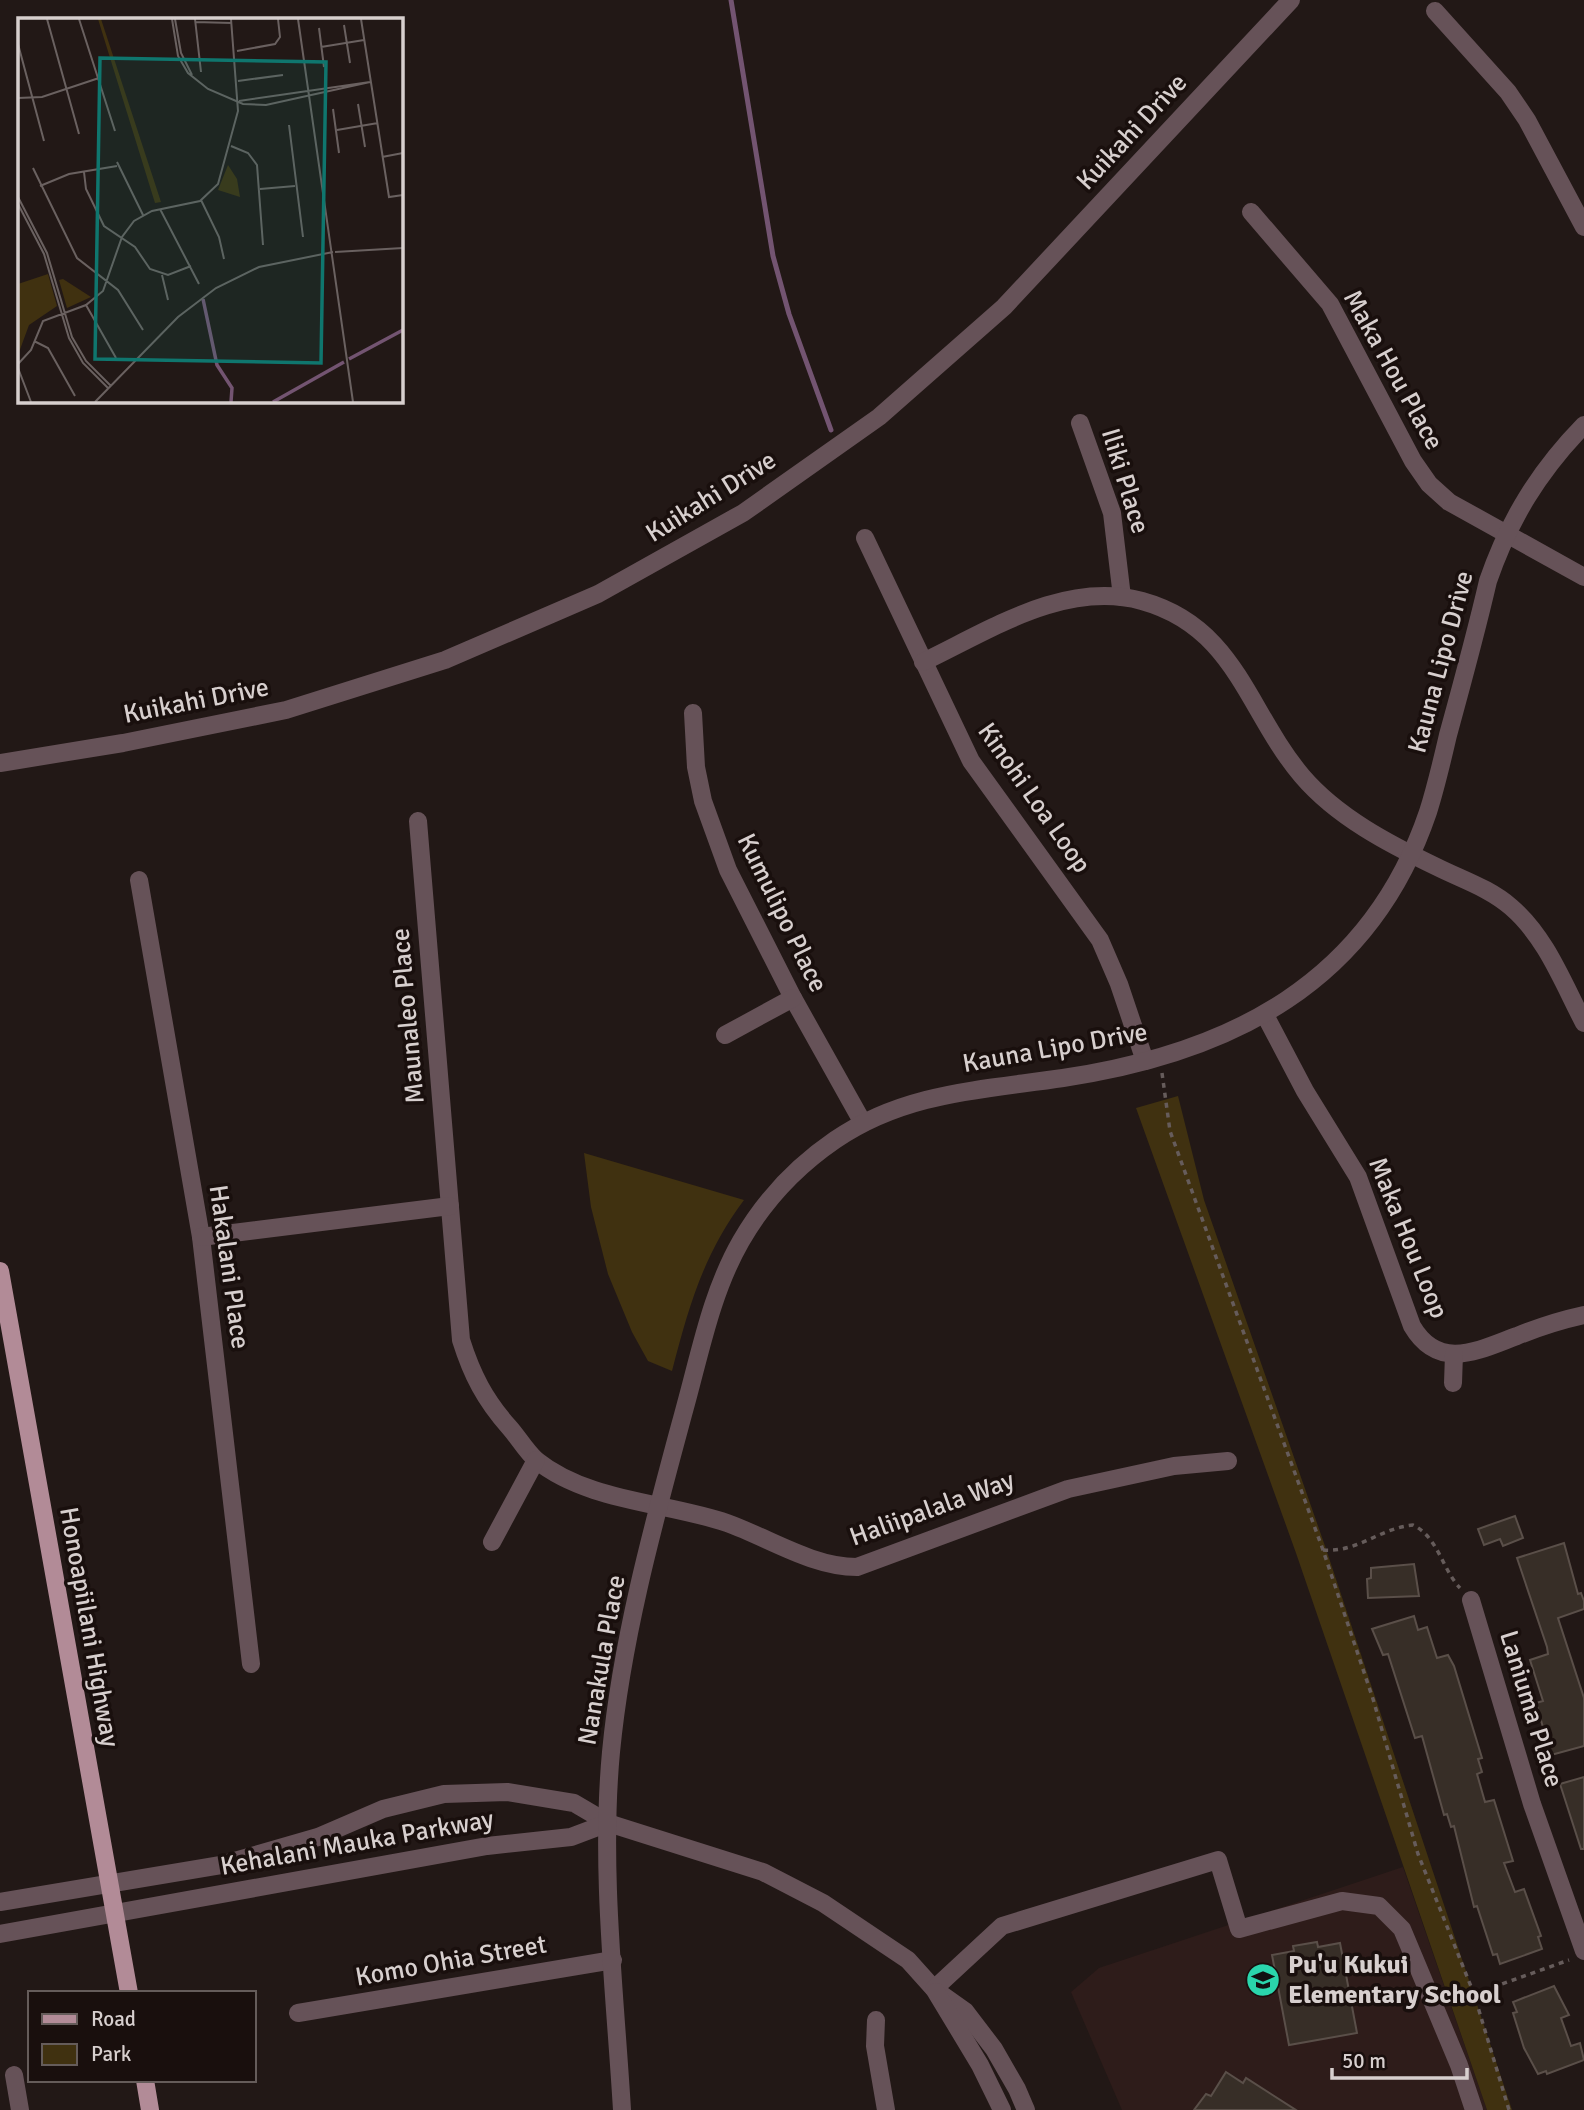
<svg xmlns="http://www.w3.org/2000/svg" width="1584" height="2110" viewBox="0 0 1584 2110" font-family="Signika,sans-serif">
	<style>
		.built { fill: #2e1c1a }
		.green { fill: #403110 }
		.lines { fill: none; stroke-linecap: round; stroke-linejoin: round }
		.stream { stroke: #735471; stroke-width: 5 }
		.building { fill: #372e27; stroke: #5a4f49; stroke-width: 2 }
		.path { stroke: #665c5b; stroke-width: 3.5; stroke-dasharray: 5 5; stroke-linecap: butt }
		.minor { stroke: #665258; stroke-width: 18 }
		.major { stroke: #b28b97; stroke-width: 18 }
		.labels { text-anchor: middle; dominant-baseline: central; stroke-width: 7; stroke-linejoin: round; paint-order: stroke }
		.street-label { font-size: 26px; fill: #d7cfce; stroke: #190f0d }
		.poi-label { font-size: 26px; font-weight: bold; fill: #d7cfce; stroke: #190f0d; text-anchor: start }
		.inset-river { fill: none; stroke: #735471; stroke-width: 3.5 }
		.inset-road { fill: none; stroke: #6a6160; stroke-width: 2 }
		.view { fill: #0f766e; fill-opacity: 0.15; stroke: #0f766e; stroke-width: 3.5 }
		.inset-edge { fill: none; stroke: #d7cfce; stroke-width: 3.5 }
	</style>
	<rect width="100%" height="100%" fill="#221816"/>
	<!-- built -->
	<path class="built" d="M1403,1867L1487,2110H1122L1071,1992L1099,1968Z"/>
	<!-- green -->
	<g class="green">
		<path d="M1178,1096L1204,1200L1325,1546L1512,2110H1487L1296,1553L1136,1108Z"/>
		<path d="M584,1153L744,1200C703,1255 689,1306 672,1371L648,1361L632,1332L608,1274L591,1207Z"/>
	</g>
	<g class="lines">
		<!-- stream -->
		<path class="stream" d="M731,0L773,256L789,314L831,430"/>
	</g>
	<!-- building -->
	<g class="building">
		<path d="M1515,1516L1523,1538L1503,1546L1500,1539L1484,1545L1478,1529Z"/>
		<path d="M1564,1543L1578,1594L1581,1593L1584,1601V1609L1558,1618L1584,1698V1746L1551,1755L1536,1703L1543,1701L1530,1660L1548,1654L1547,1647L1517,1558Z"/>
		<path d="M1414,1564L1419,1596L1368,1598L1367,1579L1371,1578V1568Z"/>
		<path d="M1414,1616L1418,1630L1427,1627L1437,1658L1448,1655L1454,1666L1482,1758L1478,1759L1482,1772L1477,1774L1485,1802L1494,1800L1513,1861L1504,1863L1515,1892L1524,1889L1541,1936L1538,1937L1542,1949L1500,1964L1497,1954L1493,1955L1477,1906L1474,1907L1454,1826L1451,1827L1447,1814L1444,1815L1422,1736L1415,1738L1388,1654L1383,1655L1372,1629Z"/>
		<path d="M1584,1777V1849H1581L1560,1784Z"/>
		<path d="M1317,1942L1318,1947L1340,1943L1357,2033L1289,2045L1272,1955L1294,1951L1293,1946Z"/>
		<path d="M1554,1986L1569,2015L1561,2018L1571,2046L1580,2043L1584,2060L1547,2074L1546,2071L1538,2074L1524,2048L1513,2013L1517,2012L1513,2002Z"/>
		<path d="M1226,2072L1243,2083L1246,2078L1296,2110H1194L1206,2094L1211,2096Z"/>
	</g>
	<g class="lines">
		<!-- path -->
		<g class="path">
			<path d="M1162,1073L1170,1131L1323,1550L1373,1699L1418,1854L1474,1994L1509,2110"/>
			<path d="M1323,1550C1357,1553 1380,1528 1413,1525C1438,1537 1442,1569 1460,1588"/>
			<path d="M1474,1994L1569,1960"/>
		</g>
		<!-- minor -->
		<g class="minor">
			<path d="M1435,11L1508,92L1527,120L1584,227"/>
			<path d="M1251,212L1330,304L1413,461L1429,484L1449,502L1584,577"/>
			<path d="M1080,423L1112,513L1122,597"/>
			<path d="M865,538L971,761L1100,940L1119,984L1145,1061"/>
			<path d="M923,662C990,630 1065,580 1142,601C1236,627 1247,711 1302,776C1337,817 1389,844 1437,867C1463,880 1489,888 1511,907C1546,937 1563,983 1584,1023"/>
			<path d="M693,713L696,767L703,801L728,870L793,998L863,1123"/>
			<path d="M0,763L123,743L286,710L445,660L598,594L743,513L879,417L1004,307L1291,0"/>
			<path d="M418,821L461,1340C472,1375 485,1400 509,1427C518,1437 526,1451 536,1460C588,1502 666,1502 727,1523C769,1538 812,1567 857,1567L1068,1489L1174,1466L1228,1461"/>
			<path d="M139,880L201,1237L251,1664"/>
			<path d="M1265,1015L1305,1091L1358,1177L1412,1326C1439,1372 1479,1350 1517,1336C1539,1327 1561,1320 1584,1315"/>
			<path d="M725,1035L793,998"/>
			<path d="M201,1237L450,1206"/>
			<path d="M1453,1383L1454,1354"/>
			<path d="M492,1542L536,1460"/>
			<path d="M1471,1600L1532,1804L1584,1951"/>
			<path d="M0,1902L221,1865L318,1837L383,1809L444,1794L507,1792L574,1803L608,1823L763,1872L823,1903L908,1960L934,1989L965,2011L994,2049L1017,2089L1026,2110"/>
			<path d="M0,1934L487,1846L571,1837L608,1823"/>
			<path d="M934,1989L1002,1926L1218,1860L1239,1929L1342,1901L1379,1906L1402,1929L1459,2065L1474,2110"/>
			<path d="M936,1992L980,2065L1002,2110"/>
			<path d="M298,2013L613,1960"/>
			<path d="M876,2020L875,2046L886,2110"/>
			<path d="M14,2075L20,2110"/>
			<path d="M622,2110C615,1992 600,1870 611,1752C622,1637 654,1522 684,1411C700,1354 711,1293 741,1241C764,1201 797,1166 835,1140C905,1092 982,1090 1063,1078C1231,1053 1370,983 1428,812C1436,787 1442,761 1448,735C1462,684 1476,633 1488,581C1509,520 1539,471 1584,425"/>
		</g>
		<!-- major -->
		<g class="major">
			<path d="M0,1271L129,1993"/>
			<path d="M145,2080L150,2110"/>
		</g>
	</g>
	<!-- icons -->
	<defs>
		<g id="school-disc" transform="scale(1.75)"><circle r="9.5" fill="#2ad5ac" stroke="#190f0d"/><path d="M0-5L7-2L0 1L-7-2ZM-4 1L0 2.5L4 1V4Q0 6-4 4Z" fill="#111"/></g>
	</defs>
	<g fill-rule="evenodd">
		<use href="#school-disc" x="1263" y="1980"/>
	</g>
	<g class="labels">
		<!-- street labels -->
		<g class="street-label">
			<text transform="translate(1132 132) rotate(-47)">Kuikahi Drive</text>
			<text transform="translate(1393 370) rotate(61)">Maka Hou Place</text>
			<text transform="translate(1125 481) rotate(73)">Iliki Place</text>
			<text transform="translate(711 497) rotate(-32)">Kuikahi Drive</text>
			<text transform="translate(1441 662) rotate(-75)">Kauna Lipo Drive</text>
			<text transform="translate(196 701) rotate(-11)">Kuikahi Drive</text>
			<text transform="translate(1034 798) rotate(55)">Kinohi Loa Loop</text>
			<text transform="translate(782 913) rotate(64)">Kumulipo Place</text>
			<text transform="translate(408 1016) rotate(-95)">Maunaleo Place</text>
			<text transform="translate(1055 1048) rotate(-10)">Kauna Lipo Drive</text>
			<text transform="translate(1408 1238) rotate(68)">Maka Hou Loop</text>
			<text transform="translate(229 1267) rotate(82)">Hakalani Place</text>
			<text transform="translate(932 1509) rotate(-20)">Haliipalala Way</text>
			<text transform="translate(89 1627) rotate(80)">Honoapiilani Highway</text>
			<text transform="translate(602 1660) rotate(-80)">Nanakula Place</text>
			<text transform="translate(1531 1709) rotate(73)">Laniuma Place</text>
			<text transform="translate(357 1843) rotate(-10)">Kehalani Mauka Parkway</text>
			<text transform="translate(451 1961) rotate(-10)">Komo Ohia Street</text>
		</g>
		<!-- poi labels -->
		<g class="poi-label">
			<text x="1288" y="1965">Pu'u Kukui<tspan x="1288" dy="30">Elementary School</tspan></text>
		</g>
	</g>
	<!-- overview -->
	<g transform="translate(18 18)">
		<rect width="385" height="385" fill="#221816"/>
		<path d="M80,1H83L143,184L137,185ZM210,147L219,161L222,179L200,172ZM30,256L39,288L11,307L0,337V266ZM45,261L73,279L49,290L41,262Z" fill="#403110"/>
		<path class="inset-river" d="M185,281L199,347L214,370L213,384M331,341L385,312M255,384L326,344"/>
		<path class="inset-road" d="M29,1L61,116M61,1L97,113M154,1L160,38L170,55L190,71L225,86L248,87L352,64M157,1L163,35L174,57M177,1L183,54M280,1L335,384M343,1L371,179L385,177M177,4L214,5M326,7L332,45M301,10L306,49M0,26L26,123M303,29L346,22M219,33L257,26L262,19L260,1M220,63L265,57M0,80L24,79L81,60M221,83L352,64M340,86L347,129M315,91L321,135M271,107L285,219M319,112L360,105M213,128L230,135L239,147L245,227M364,139L385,135M99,144L125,197M15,150L59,240L100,272L125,312M66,154L68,171L86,208L117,229L132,251L150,257L173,248M22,168L51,156L99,148M242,171L277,168M0,179L29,235L54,319L68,343L93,368M183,182L201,219L206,241M0,186L26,236L51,320L65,345L91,371M142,191L181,266M317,234L385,230M144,257L150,282M68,287L98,340M16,323L30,330L57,378M0,346L13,332L25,303L68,287L85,273L104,219L116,203L134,193L182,183L200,166L220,93L213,1M0,350L13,384M77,384L160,299L198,270L241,249L315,234"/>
		<path class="view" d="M82,40L308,44L303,345L77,341Z"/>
		<rect width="385" height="385" class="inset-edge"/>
	</g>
	<!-- legend -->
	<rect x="28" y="1991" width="228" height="91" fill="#190f0d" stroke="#655c5a" stroke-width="2"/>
	<rect x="42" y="2014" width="35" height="10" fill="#b28b97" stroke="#655c5a" stroke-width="2"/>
	<text x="91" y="2026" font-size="21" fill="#d7cfce">Road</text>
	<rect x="42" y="2044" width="35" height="21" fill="#403110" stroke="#655c5a" stroke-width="2"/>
	<text x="91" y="2061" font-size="21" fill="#d7cfce">Park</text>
	<!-- scale -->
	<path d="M1332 2068v10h135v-10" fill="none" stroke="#d7cfce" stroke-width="3.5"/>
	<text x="1342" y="2068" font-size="21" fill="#d7cfce" stroke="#190f0d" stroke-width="5" paint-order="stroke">50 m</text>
</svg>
